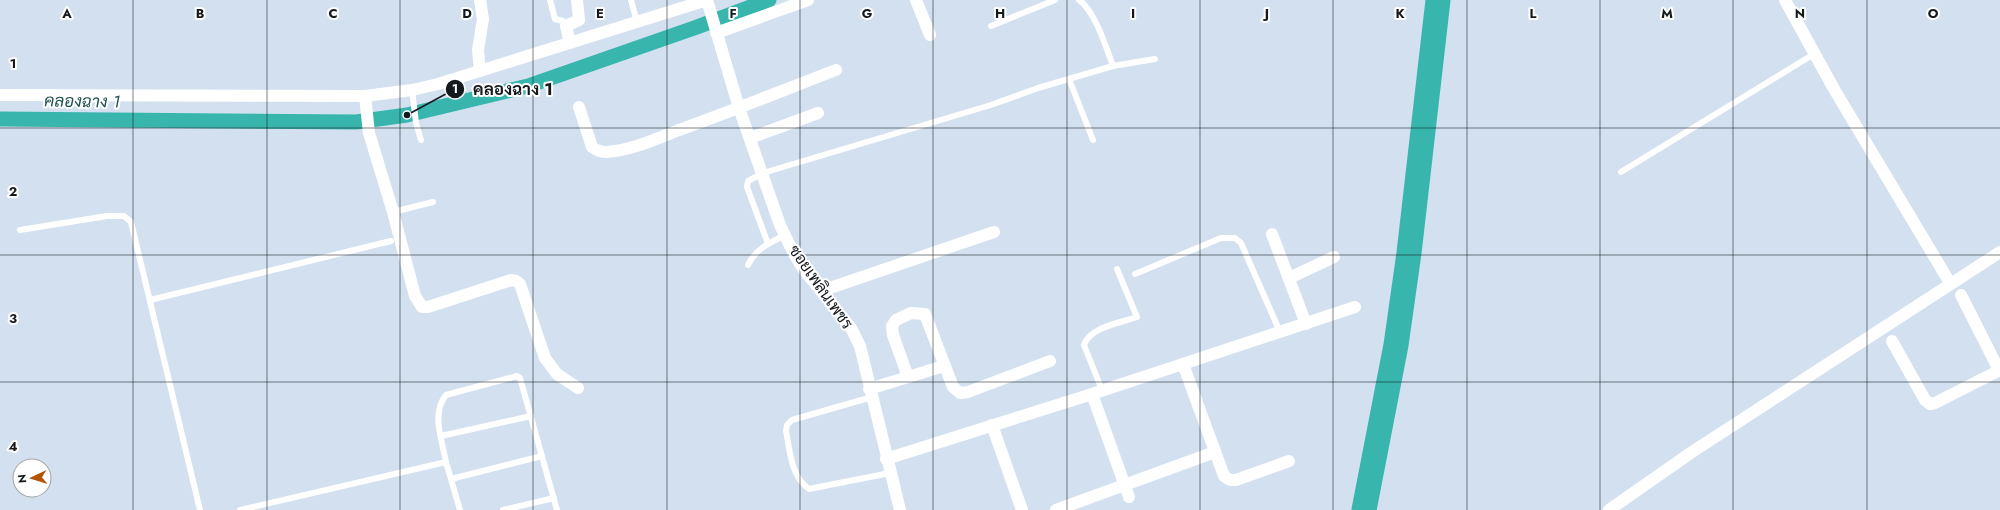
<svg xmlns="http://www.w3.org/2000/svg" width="2000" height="510" viewBox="0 0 2000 510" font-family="Jost,Sarabun,sans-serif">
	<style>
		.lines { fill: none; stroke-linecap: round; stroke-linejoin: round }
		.canal { stroke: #38b6ae; stroke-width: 15 }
		.river { stroke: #38b6ae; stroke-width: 25 }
		.service { stroke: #fff; stroke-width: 6 }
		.minor { stroke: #fff; stroke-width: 12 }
		.grid { fill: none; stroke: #14191e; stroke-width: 1; stroke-opacity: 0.55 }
		.labels { text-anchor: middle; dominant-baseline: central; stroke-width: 4; stroke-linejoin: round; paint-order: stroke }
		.street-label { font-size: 16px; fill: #14191e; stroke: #fff }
		.water-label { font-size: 17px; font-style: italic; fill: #205450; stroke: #fff }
		.grid-label { font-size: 13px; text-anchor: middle; font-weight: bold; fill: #14191e; stroke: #fff; stroke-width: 4; stroke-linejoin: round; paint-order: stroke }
		.leader { fill: none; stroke: #14191e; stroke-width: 1.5 }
		.callout-dot { fill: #14191e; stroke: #fff; stroke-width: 1.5 }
		.mark-label { font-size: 12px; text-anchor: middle; font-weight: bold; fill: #fff }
		.callout-label { font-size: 17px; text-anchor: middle; font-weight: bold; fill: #14191e; stroke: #fff; stroke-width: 4; stroke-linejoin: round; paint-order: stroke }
	</style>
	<rect width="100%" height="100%" fill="#d3e0f0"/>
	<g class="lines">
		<!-- canal -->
		<path class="canal" d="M0,119L356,122L407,115L528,86L697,27L769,0"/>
		<!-- river -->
		<path class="river" d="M1364,510L1396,345L1409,253L1438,0"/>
		<!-- service -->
		<g class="service">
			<path d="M550,0L555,19L563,21L566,26"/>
			<path d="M631,0L637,22"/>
			<path d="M1079,0C1095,11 1106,47 1113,66"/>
			<path d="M991,26L1055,0"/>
			<path d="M1069,79L1093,140"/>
			<path d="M412,90L416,123L421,140"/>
			<path d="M1621,172L1814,54"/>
			<path d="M393,212L433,202"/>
			<path d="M20,230L107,216H124L131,222L200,510"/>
			<path d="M768,244L747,187L748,181L763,173L991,105L1038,88L1113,66L1155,59"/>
			<path d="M748,265C756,248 770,243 785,235"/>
			<path d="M1135,274L1221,238H1235L1241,243L1280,332"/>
			<path d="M150,300L391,241"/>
			<path d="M1102,390L1084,345C1090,327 1120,323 1137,317L1117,269"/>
			<path d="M872,397L792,420L787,425L786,431C790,451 791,477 809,489L890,473"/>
			<path d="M441,436L531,416"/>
			<path d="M446,462C442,440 431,413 446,395L517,376L520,378L557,510"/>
			<path d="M451,479L542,456"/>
			<path d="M240,510L446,462L460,510"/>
			<path d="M503,510L554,498"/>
		</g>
		<!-- minor -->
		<g class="minor">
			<path d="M480,0L483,19L478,50L480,71"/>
			<path d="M707,0L739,108L780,225L793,252L804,270L851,328L860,346L900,510"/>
			<path d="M916,0L930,35"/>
			<path d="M1785,0L1834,89L1950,283"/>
			<path d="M716,33L808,0"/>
			<path d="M570,43L566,26L579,20L577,0"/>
			<path d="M0,95L365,96L412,90L438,84L707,0"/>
			<path d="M365,96L369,133L393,212L415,296L422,307H428L511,280L516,281L520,284L545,358L557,374L578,388"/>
			<path d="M579,107L592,147C596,150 600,152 606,152C630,151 656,139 679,130C732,111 784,90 836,70"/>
			<path d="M750,138L818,113"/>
			<path d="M1272,234L1306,324"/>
			<path d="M1289,278L1334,257"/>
			<path d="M821,291L994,232"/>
			<path d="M1961,295L1999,370"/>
			<path d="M1892,341L1925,400L1930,404L1935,403L2000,370"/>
			<path d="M1183,364L1224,476L1230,480H1236L1289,461"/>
			<path d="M908,377L893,335L892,326L896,320L911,313L925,314L953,387L960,393L968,392L1050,361"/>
			<path d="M869,389L944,366"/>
			<path d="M1092,394L1129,497"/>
			<path d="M992,425L1022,510"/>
			<path d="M886,459L1092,394L1355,307"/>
			<path d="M1056,510L1215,452"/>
			<path d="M1609,510L1692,452L2000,252"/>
		</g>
	</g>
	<!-- grid -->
	<path class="grid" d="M133,0V510M267,0V510M400,0V510M533,0V510M667,0V510M800,0V510M933,0V510M1067,0V510M1200,0V510M1333,0V510M1467,0V510M1600,0V510M1733,0V510M1867,0V510M0,128H2000M0,255H2000M0,382H2000"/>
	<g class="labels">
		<!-- street labels -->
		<g class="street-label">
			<text transform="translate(821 287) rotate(55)">ซอยเพลินเพชร</text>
		</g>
		<!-- water labels -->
		<g class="water-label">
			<text transform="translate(82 101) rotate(1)">คลองฉาง 1</text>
		</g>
	</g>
	<g class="grid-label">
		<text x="67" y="18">A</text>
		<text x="200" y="18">B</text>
		<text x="333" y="18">C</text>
		<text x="467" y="18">D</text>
		<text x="600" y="18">E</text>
		<text x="733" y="18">F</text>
		<text x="867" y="18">G</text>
		<text x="1000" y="18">H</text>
		<text x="1133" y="18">I</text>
		<text x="1267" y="18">J</text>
		<text x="1400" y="18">K</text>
		<text x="1533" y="18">L</text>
		<text x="1667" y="18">M</text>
		<text x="1800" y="18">N</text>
		<text x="1933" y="18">O</text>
		<text x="13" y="68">1</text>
		<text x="13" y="196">2</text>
		<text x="13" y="323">3</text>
		<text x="13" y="451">4</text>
	</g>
	<!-- callouts -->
	<path class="leader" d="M407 115L455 89"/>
	<g class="callout-dot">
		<circle cx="407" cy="115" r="4"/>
		<circle cx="455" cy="89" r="10"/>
	</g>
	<g class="mark-label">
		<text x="455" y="93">1</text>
	</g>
	<g class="callout-label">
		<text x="513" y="95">คลองฉาง 1</text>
	</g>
	<!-- north arrow -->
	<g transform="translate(32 478) rotate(266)"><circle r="19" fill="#ffffff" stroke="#a1a3a5"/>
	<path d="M0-3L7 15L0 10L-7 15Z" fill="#b35406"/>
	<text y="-6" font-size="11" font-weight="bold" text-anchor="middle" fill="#14191e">N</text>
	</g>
</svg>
